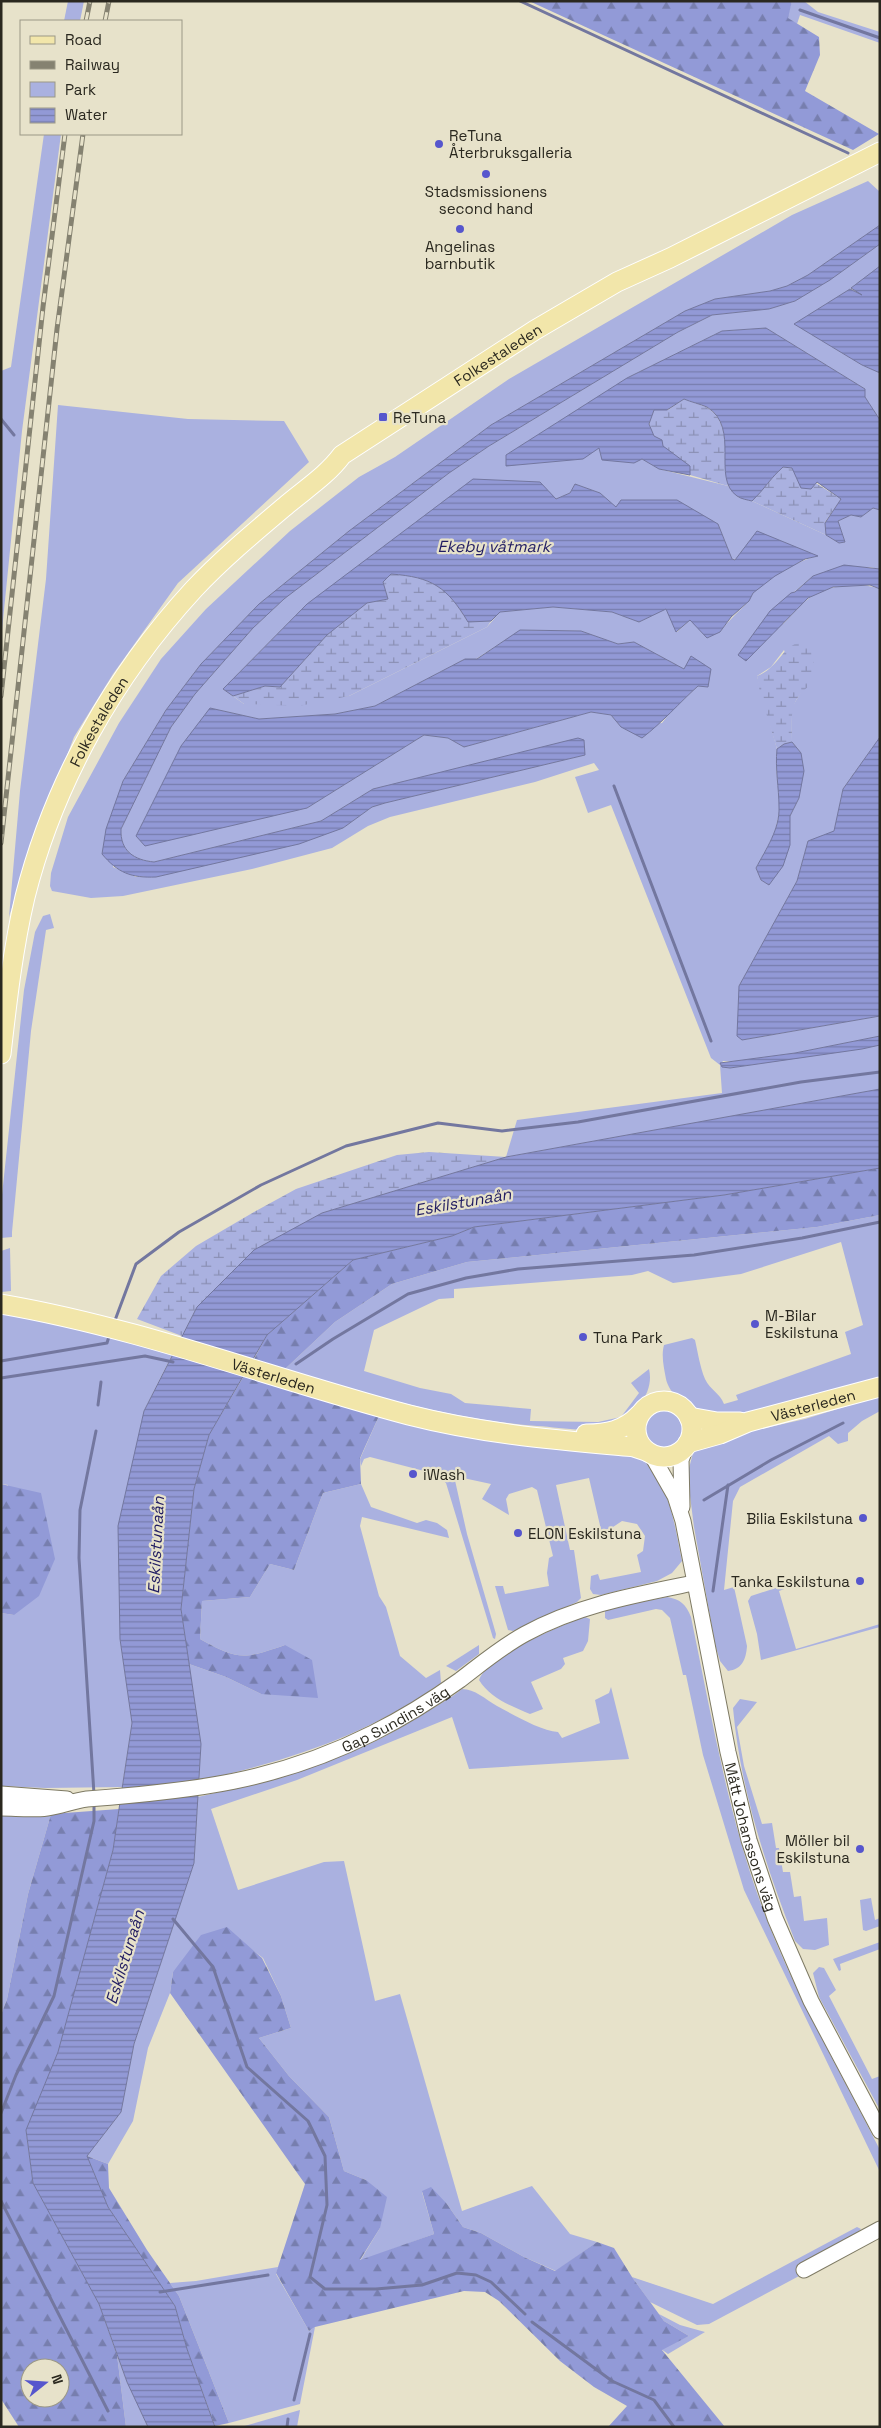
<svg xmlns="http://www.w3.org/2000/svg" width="881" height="2428" viewBox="0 0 881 2428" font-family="'Space Grotesk',sans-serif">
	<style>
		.green { fill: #aab1e0; fill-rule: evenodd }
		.forest { fill: url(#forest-firs); fill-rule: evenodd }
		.wetland { fill: url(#wetland-marsh) }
		.water { fill: url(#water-rules); stroke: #73779f }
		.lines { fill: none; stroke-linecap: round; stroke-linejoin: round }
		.stream { stroke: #73779f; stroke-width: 3 }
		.minor-casing { stroke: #7e7a64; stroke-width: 17 }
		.major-casing { stroke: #fff; stroke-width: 21 }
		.minor { stroke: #fff; stroke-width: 15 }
		.major { stroke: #f2e6aa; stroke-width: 19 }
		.rail-casing { stroke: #858271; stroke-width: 5 }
		.rail { stroke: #e7e2ca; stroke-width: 3; stroke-dasharray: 9; stroke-linecap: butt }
		.poi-dot { fill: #5656cd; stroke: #e7e2ca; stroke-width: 2 }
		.labels { text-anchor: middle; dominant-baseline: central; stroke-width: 4.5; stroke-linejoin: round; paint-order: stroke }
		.poi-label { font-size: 15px; fill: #2a281f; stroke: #e7e2ca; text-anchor: start }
		.street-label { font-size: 15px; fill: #2a281f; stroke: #e7e2ca }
		.water-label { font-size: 16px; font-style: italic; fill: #201c62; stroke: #e7e2ca }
	</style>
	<defs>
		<pattern id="forest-firs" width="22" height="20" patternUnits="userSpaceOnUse" patternTransform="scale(1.25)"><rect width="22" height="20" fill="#929ad7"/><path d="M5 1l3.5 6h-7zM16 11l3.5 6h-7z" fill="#777eae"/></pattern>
		<pattern id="wetland-marsh" width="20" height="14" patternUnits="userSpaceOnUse" patternTransform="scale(1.25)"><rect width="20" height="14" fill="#aab1e0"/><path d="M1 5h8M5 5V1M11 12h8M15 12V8" fill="none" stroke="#8b90b5"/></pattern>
		<pattern id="water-rules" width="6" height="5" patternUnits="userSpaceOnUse" patternTransform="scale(1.25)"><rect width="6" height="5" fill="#9299d6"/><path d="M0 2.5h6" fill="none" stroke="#777dad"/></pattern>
	</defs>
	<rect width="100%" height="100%" fill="#e7e2ca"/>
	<!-- green -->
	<g class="green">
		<path d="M68,1H84L80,21H64Z"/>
		<path d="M792,1H804L818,12L880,32V43L800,15L797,24L787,18Z"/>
		<path d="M44,134H61L22,431L1,640V371L11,367Z"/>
		<path d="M868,181L880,192V225L808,275L787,286L770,291L715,299L685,311L491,425L349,531L259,604L201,664L166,710L123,781L117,801L113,867L136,877H156L343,828L372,807L385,803L585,755L427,776L373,789L321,821L154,862C134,860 120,851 121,829L171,727L195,694L253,628L284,599L449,473L489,446L678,332L712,315L769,309L795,301L830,280L880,244V266L850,289L795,324L862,365L880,373V420L865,397V389L766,328L722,331L627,378L599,447L642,459L659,469L728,486L738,497L752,501L826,535L839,543L845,542L838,521L851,515L861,517L873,508L880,510V569L869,567L813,576L773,610L783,624C791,616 799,606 808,599C826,585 859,581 880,589V737L843,789L834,832L808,841L797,881L739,986L743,1040L880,1016V1036L795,1053L740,1061H723L720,1065L730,1068L880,1045V1089L506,1157L517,1120L722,1093L720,1065L711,1058L611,805L588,813L575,777L599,770L594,763L535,782L390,817L368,826L332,848L252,869L123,896L91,898L52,891L50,886L51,873L68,817L119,723L161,659L206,609L290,531L359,477L395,457L509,379L792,215ZM575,484L600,493L616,508L718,524L732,559L817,556C799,561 764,578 753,593C750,596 750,600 747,603C737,613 728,621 720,632L690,620L677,632L666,608L639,622L612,612L553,607L500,612L487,627L349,696L244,704L223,689L307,604L570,493ZM521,630L581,631L618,644L634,642L684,669L698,686L672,710L662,723L621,727L611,715L591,712L464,747L448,738L424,735L307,808L210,708L259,719L335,714L375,706L465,659H476ZM784,650L801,692L791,709L792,742L801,753L799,798L790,816V845L769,885L761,880L756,868L774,836L780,809L776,766L777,749L757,676L771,667Z"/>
		<path d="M58,405L188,419L284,421L309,462L178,583L113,674L74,737L23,871L9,917L20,791L46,579Z"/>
		<path d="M50,914L54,928L46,930L31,1031L12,1232V1237L1,1238V1204L24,990L35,932L43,916Z"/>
		<path d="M880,1215V1377C844,1388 730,1426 698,1415C687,1411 668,1391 666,1379C664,1368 661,1356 664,1345L692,1338L695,1340C698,1353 700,1367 705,1379C710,1390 720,1393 724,1404L738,1400L736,1395L851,1354L845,1332L863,1325L841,1242L741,1274L673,1283L648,1271L632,1275L454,1289V1298L439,1299L374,1330L364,1371L420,1388L451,1394L465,1403L531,1409L530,1421L598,1422L621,1417L639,1393L631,1383L649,1369C652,1382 648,1394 640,1404C629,1417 615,1425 598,1428C579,1432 556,1427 537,1426C450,1419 369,1395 285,1369L335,1322L392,1284L467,1262L817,1227Z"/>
		<path d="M10,1248L11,1291L1,1292V1251Z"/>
		<path d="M1,1311L75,1325L173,1353L144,1411L120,1639L132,1723L122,1787L45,1788L1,1786V1613L14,1615L8,1485L1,1484Z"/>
		<path d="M880,1396V1411L862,1421L848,1433V1441L838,1444L829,1436L740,1487L733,1501L724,1590L734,1587L747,1646C746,1660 742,1669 728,1671L720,1661L715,1644L694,1527L689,1488L688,1472L693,1453L703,1445L730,1436L805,1419Z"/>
		<circle cx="664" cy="1430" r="20"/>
		<path d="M379,1416L639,1456C670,1482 674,1523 682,1561L672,1573L657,1581L601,1595L593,1594L590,1589L591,1576L598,1574L600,1580L641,1572L637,1555L643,1551L645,1536L637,1524L622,1521L610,1529L609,1532L602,1534L589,1478L556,1485L570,1550H574L581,1598L577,1602L513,1631L508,1630L495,1586H503L505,1594L549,1586L547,1573L549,1558L553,1556L537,1490L532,1487L509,1494L506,1499L509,1515L482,1499L491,1484L454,1476L467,1534L496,1634L495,1639L493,1638L446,1483L441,1479L432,1477V1473L370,1457L364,1459L361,1466L360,1459Z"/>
		<path d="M361,1484L371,1507L417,1523L426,1520L437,1523L447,1530L449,1538L362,1517L360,1526L379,1596L386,1607L400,1656L426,1678L440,1670L441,1683C366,1736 287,1761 199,1781L201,1744L189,1664L226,1677L261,1694L285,1645C244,1659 239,1661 200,1639L202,1601L250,1597L270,1564L294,1570L323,1493Z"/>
		<path d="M785,1585L787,1588L779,1591L796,1649L880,1624V1627L761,1660L757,1634L748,1601L751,1596Z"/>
		<path d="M667,1597C680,1599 686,1604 691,1617C711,1713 727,1811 761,1904C792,1990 839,2069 880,2150V2172L744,1890L703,1755L686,1675H683L670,1618L662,1610L656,1609L608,1620L605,1618V1609Z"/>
		<path d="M585,1617L590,1619L588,1641L583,1651L563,1658L565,1664L561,1669L531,1682L543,1709L530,1714C511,1706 490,1698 479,1680C487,1656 561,1625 585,1617Z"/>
		<path d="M479,1645V1654L456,1671L446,1666Z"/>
		<path d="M611,1687L629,1759L469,1769L452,1717L297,1780L211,1809L238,1890L324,1862L344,1861L375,2001L400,1994L462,2211L532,2186L570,2234L597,2242L556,2271L524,2257L481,2233L463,2227L447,2204L422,2192L434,2234L360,2261L380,2228L366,2180L344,2171L329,2117L289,2076L259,2038L291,2028L281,1996L263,1958L244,1944L173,1972L170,1993L148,2048L133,2121L108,2164L87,2156L121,2112L134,2044L194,1863L198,1797C282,1777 349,1762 423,1714C436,1706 450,1699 462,1689C475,1689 485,1699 497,1706C512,1714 541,1731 558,1732L562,1738L600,1723L595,1700L609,1693Z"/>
		<path d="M740,1699L757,1702L737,1727L744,1766L762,1824L772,1823L776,1848H779L783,1872H790L794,1897L801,1896L804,1921L827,1918L829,1945L815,1950L803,1949L795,1941C766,1867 740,1788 733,1708Z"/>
		<path d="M1,1814H51L28,1894L7,1999L1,2015Z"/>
		<path d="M871,1898L875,1920L880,1918V1926L866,1931L863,1930L860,1900Z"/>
		<path d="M880,1942V1949L840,1964L841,1970L839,1971L833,1959Z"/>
		<path d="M819,1967L824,1968L836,1990L829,1996L872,2079L880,2076V2110L819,1997L813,1973Z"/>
		<path d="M857,2227L861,2229L857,2233L801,2275L709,2324L697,2325L650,2302L632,2277L713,2304Z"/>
		<path d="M278,2267L276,2274L309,2331L315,2327L300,2404L229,2423L179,2296L170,2283L196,2281Z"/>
		<path d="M659,2314L680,2325L705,2332L668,2354L661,2349L689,2336L664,2321Z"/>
		<path d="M117,2355L127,2382L148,2427H126Z"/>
		<path d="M300,2410L297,2427H241Z"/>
	</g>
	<!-- forest -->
	<g class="forest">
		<path d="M529,1H792L788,18L819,37L820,55L805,91L879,134L853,150Z"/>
		<path d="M880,1168V1215L817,1227L467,1262L392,1284L335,1322L285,1369L254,1359L267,1335L353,1260L452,1236L474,1227L724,1195Z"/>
		<path d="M245,1374L379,1416L360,1458L361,1484L323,1493L294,1570L270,1564L250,1597L202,1601L200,1639C239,1661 244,1659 285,1645L312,1660L318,1698L261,1694L226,1677L189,1664L181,1609L194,1489L209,1435Z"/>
		<path d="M1,1484L41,1493L55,1559L39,1596L14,1615L1,1613Z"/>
		<path d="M119,1809L113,1850L58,2053L26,2131L33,2183L99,2304L117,2355L126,2427H19L1,2399V2015L7,1999L28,1894L51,1814ZM30,2368H60V2398H30Z"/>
		<path d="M227,1927L262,1958L281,1996L291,2028L259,2038L289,2076L329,2117L344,2171L366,2180L387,2197L380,2228L360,2260L434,2234L422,2191L431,2187L447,2204L463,2227L481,2233L524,2257L555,2271L597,2242L614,2248L632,2277L664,2321L689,2336L662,2350L725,2427H608L627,2406L594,2387L560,2361L499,2301L485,2292L464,2291L315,2327L309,2331L276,2273L305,2184L170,1993L173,1972L201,1935Z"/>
		<path d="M87,2156L108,2164L109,2188L147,2250L179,2296L229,2423L215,2426L187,2349L175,2306L108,2207Z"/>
	</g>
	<!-- wetland -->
	<g class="wetland">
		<path d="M684,399C691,402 699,404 706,407C732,421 725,461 728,486L690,475L689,466C676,456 653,444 650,426C649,421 652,415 654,410H668Z"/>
		<path d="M783,467L792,468L841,499L825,522L826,535L752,501C764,490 771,477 783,467Z"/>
		<path d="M391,574C432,577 447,587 468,622L491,621L487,627L349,696L299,706L244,704L233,696L265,686L280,687L327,635L367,603L388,599L383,582Z"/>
		<path d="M809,642L815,667L812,684C788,700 792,716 792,742L784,744L777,749L760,693L757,676C762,674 767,671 771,667C787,653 784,643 809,642Z"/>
		<path d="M429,1152L506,1157L322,1213L254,1251L197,1307L182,1336L137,1319L161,1276L196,1246L254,1212L296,1189L397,1155Z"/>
	</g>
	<!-- water -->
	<g class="water">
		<path d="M880,225V244L830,280L795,301L769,309L712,315L678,332L489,446L449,473L284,599L253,628L195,694L171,727L121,829C120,851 134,860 154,862L321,821L373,789L578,738L584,740L585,755L385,803L372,807L343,828L299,844L156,877C131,878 118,873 102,854L106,829L123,781L166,710L201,664L259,604L349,531L491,425L685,311L715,299L770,291L787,286L808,275Z"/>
		<path d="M880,266V373L862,365L794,324L850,289L862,295L851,288Z"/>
		<path d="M766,328L865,389V397L880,420V510L873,508L861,517L851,515L838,521L845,542L839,543L826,535L825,523L841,499L817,482L811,489L801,488L792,468L783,467C771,477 764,490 752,501C748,500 741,499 737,496C711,478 741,428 707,407C700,404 691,402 684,399L667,410H654L649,424L654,436L662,440L663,446L690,466V475L659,469L642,459L634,463L602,460L599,448L583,459L506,466V455L627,378L722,331Z"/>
		<path d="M473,479L540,482L556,499L570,493L575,484L600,493L616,507L621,500H677L718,524L732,559L735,560L757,531L818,556L805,559L775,576L753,593L749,601L731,617L720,632L707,638L690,620L676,632L666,609L639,622L612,612L553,607L500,612L491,621L468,622C447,587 432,577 391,574L383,582L388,599L367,603L327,635L280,687L265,686L233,696L223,689L307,604Z"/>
		<path d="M844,565L880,569V589L870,585L833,587L808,598L746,661L738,655L770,611L791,593L795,592L813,576Z"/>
		<path d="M520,630L581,631L618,644L634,642L684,669L691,656L711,669L708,687L698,686C679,703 663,722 642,738L621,727L611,715L591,712L464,747L448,738L424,735L307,808L145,846L136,836L181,746L210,708L259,719L335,714L375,706L465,659H477Z"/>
		<path d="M880,737V1016L742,1040L737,1036L739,986L797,881L808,841L834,831L843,789Z"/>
		<path d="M792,742L801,753L804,771L799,798L790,816V845L783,866L769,885L761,880L756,868C766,849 780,829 779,807C779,788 775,769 777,749L784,744Z"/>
		<path d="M880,1036V1045L862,1049L730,1068L722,1067L720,1063L795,1053Z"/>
		<path d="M880,1089V1168L724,1195L474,1227L452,1236L353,1260L267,1335L209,1435L194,1489L181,1609L201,1744L194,1863L134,2044L121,2112L87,2156L108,2207L175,2306L187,2349L215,2427H148L127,2382L99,2304L33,2183L26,2130L58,2052L113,1850L119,1809L132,1723L120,1639L118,1526L144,1411L197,1307L254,1250L322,1213L506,1157Z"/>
	</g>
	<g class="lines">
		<!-- stream -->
		<g class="stream">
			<path d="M520,1L848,153"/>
			<path d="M800,10L880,38"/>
			<path d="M1,419L14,435"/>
			<path d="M614,786L711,1041"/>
			<path d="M114,1323L136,1264L179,1232L261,1185L346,1146L438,1123L502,1131L578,1122L801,1082L880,1072"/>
			<path d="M1,1361L107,1343L110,1333"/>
			<path d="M296,1364L333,1339L408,1294L466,1278L518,1269L694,1255L802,1238L880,1222"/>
			<path d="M1,1378L145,1356L173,1362"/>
			<path d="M98,1405L101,1382"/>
			<path d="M704,1500L771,1460L843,1423"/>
			<path d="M713,1591L728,1485"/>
			<path d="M94,1794L79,1558L80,1510L96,1431"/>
			<path d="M173,1919L213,1967L247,2067L308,2121L325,2156L327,2205L310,2277L325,2289H376L422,2285L457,2273L476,2275L491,2282L525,2314"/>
			<path d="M1,2113L16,2075L54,1996L94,1821V1802"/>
			<path d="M1,2201L108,2411"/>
			<path d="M160,2292L268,2275"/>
			<path d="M532,2322L612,2381L654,2400L674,2427"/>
			<path d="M294,2400L310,2334"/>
			<path d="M287,2427L288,2419"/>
		</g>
		<!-- minor casing -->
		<g class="minor-casing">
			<g id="minor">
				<path id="s1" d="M651,1454L675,1496L683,1521L728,1752L749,1840L775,1918L811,2001L880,2131"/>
				<path d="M682,1507L681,1460L686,1447"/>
				<path d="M1,1794L67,1799"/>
				<path id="s2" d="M1,1808C16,1808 32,1810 47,1808C61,1806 73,1801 87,1799C192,1791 276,1782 373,1733C403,1718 432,1700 460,1680C481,1664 501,1647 525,1634C578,1605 635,1595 694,1583"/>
				<path d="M804,2270L880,2229"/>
			</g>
		</g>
		<!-- major casing -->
		<g class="major-casing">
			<g id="major">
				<path id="s3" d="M1,1054C7,1001 13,948 25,897C54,782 114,676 194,589C223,558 257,530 289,503C307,488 328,474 342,455L535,330L617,282L670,258L880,152"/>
				<path id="s4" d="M1,1304C141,1328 273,1379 409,1415C483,1434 558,1440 634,1447L646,1451"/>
				<circle cx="664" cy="1429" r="28"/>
				<path d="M689,1417L717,1422H740"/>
				<path d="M586,1434C606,1434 624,1431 639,1415"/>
				<path id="s5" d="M688,1443L720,1434L748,1422L880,1387"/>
			</g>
		</g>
		<!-- minor -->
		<use href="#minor" class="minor"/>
		<!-- major -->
		<use href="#major" class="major"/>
		<!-- rail casing -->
		<g class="rail-casing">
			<g id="rail">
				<path d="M86,21L90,1"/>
				<path d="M105,21L109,1"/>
				<path d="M1,696L43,307L65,134"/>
				<path d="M1,843L57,329L83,134"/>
			</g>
		</g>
		<!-- rail -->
		<use href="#rail" class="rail"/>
	</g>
	<!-- markers -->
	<g class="poi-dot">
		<circle cx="439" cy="144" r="5"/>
		<circle cx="486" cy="174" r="5"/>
		<circle cx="460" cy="229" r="5"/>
		<rect x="378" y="412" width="10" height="10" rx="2.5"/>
		<circle cx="755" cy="1324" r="5"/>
		<circle cx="583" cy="1337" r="5"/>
		<circle cx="413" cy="1474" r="5"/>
		<circle cx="863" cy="1518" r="5"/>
		<circle cx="518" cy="1533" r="5"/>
		<circle cx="860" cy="1581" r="5"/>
		<circle cx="860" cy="1849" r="5"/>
	</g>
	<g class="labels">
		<!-- poi labels -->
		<g class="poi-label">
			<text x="449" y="135">ReTuna<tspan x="449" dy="17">Återbruksgalleria</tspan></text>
			<text x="486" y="191" text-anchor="middle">Stadsmissionens<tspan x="486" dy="17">second hand</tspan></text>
			<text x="460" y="246" text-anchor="middle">Angelinas<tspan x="460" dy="17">barnbutik</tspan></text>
			<text x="393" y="417">ReTuna</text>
			<text x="765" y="1315">M-Bilar<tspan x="765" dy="17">Eskilstuna</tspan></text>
			<text x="593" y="1337">Tuna Park</text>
			<text x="423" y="1474">iWash</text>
			<text x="853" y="1518" text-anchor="end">Bilia Eskilstuna</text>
			<text x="528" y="1533">ELON Eskilstuna</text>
			<text x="850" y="1581" text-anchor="end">Tanka Eskilstuna</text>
			<text x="850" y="1840" text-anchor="end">Möller bil<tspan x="850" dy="17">Eskilstuna</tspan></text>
		</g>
		<!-- street labels -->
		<g class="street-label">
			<text stroke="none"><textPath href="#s3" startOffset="899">Folkestaleden</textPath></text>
			<text stroke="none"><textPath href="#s3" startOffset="350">Folkestaleden</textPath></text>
			<text stroke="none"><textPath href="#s4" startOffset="282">Västerleden</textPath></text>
			<text stroke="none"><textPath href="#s5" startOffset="131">Västerleden</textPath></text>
			<text stroke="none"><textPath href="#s2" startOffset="409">Gap Sundins väg</textPath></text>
			<text stroke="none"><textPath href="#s1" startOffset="398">Mått Johanssons väg</textPath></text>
		</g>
		<!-- water labels -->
		<g class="water-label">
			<text x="494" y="546">Ekeby våtmark</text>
			<text transform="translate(463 1202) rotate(-10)">Eskilstunaån</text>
			<text transform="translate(156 1545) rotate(-87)">Eskilstunaån</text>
			<text transform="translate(125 1957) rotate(-73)">Eskilstunaån</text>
		</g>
	</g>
	<!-- border -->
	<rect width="881" height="2428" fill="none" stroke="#2a281f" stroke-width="5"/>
	<!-- legend -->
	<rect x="20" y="20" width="162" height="115" fill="#e7e2ca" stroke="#9b9886"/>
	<rect x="30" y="36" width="25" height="8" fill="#f2e6aa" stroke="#9b9886"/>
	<text x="65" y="45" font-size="15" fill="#2a281f">Road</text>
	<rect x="30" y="61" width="25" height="8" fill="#858271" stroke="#9b9886"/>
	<text x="65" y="70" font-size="15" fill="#2a281f">Railway</text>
	<rect x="30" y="82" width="25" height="15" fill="#aab1e0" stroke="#9b9886"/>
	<text x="65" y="95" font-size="15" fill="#2a281f">Park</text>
	<rect x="30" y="108" width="25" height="15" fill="url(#water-rules)" stroke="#9b9886"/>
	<text x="65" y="120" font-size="15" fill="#2a281f">Water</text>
	<!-- north arrow -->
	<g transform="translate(45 2383) rotate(73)"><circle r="24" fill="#e7e2ca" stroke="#9b9886"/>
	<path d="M0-4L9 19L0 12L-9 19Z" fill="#5656cd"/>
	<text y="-8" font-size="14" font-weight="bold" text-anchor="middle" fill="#2a281f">N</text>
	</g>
</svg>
